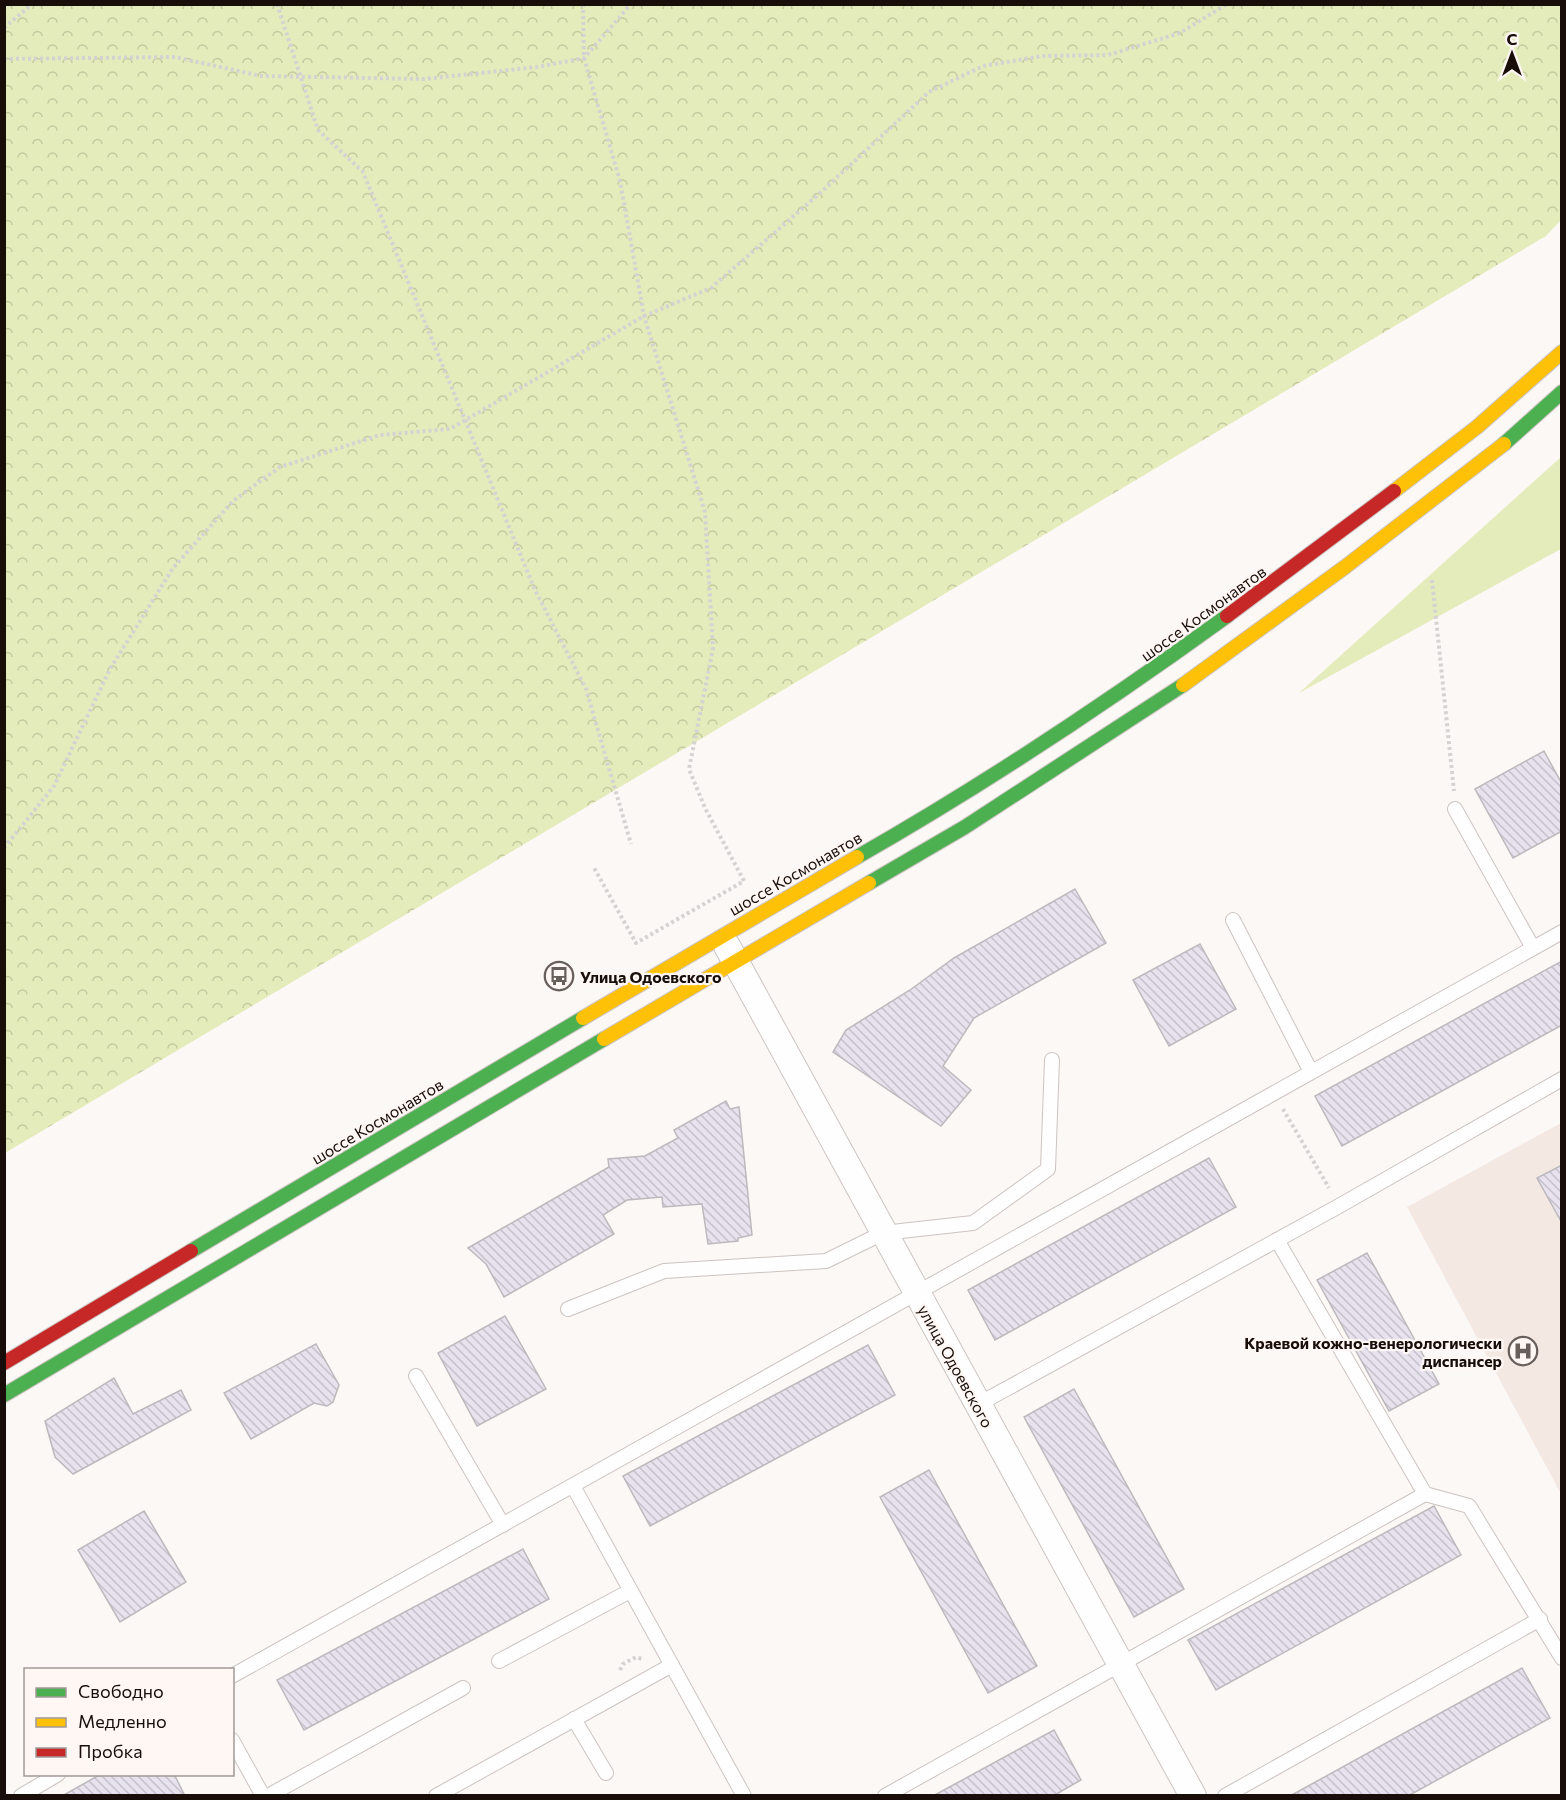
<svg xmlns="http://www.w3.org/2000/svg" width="1566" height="1800" viewBox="0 0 1566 1800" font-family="Commissioner,sans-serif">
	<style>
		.built { fill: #f4e8e3 }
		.grass { fill: #e5ecbb }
		.park { fill: url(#park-crowns) }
		.building { fill: url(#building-back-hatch); stroke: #bcb9bd; stroke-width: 1.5 }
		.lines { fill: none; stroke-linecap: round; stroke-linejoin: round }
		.lane-casing { stroke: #ccc4c1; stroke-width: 16 }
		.street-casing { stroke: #ccc4c1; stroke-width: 28 }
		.fast-casing { stroke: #ccc4c1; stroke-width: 16 }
		.slow-casing { stroke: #ccc4c1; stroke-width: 16 }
		.jam-casing { stroke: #ccc4c1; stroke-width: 16 }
		.path { stroke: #d4d3d2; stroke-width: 4; stroke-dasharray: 3 3; stroke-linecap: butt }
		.lane { stroke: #fffefe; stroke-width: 14 }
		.street { stroke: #fffefe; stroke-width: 26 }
		.fast { stroke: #4caf50; stroke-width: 14 }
		.slow { stroke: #ffc107; stroke-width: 14 }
		.jam { stroke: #c62828; stroke-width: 14 }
		.labels { text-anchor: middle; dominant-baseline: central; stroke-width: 4.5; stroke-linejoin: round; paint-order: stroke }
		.street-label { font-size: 16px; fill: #180d08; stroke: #fef7f4 }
		.poi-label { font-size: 16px; font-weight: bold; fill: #180d08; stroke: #fef7f4; text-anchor: start }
	</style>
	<defs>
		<pattern id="park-crowns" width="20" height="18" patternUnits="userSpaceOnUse" patternTransform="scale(1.5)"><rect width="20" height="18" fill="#e5ecbb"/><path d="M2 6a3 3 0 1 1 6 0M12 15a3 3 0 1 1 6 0" fill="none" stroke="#c4c99f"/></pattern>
		<pattern id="building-back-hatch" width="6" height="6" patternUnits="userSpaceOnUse" patternTransform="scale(1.5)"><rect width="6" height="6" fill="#e7e2ee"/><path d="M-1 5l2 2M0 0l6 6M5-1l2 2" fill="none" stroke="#c5c1cb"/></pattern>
	</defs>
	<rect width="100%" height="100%" fill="#fcf8f6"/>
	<!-- built -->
	<path class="built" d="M1561,1123V1494L1407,1207Z"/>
	<!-- grass -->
	<path class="grass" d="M1561,457V549L1299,693Z"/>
	<!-- park -->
	<path class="park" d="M4,5H1561V220L1546,236L5,1153Z"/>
	<!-- building -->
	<g class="building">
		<path d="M1544,751L1562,784V831L1513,858L1475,789Z"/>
		<path d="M1075,889L1106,943L974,1018L943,1066L971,1090L941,1126L833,1052L846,1030L910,990L954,958Z"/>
		<path d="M1200,944L1236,1009L1169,1046L1133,980Z"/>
		<path d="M1562,961V1025L1342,1146L1315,1096Z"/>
		<path d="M726,1101L730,1109L739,1107L752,1235L738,1238V1241L708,1244L702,1204L663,1207L662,1197L627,1200L603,1215L614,1234L504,1297L486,1264L468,1248L609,1167L608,1159L645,1156L678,1138L674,1130Z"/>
		<path d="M1209,1158L1236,1207L995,1340L968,1290Z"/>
		<path d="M1562,1165V1223L1537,1178Z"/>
		<path d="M1367,1253L1439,1384L1389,1411L1317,1280Z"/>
		<path d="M505,1316L546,1389L477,1426L438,1353Z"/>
		<path d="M316,1344L339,1385L333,1402L327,1406L314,1403L251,1439L224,1393Z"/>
		<path d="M868,1345L895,1395L650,1526L623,1476Z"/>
		<path d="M114,1378L133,1414L181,1390L191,1410L73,1474L55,1457L45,1421Z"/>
		<path d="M1074,1389L1184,1589L1134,1617L1024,1417Z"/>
		<path d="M929,1470L1037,1666L988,1693L880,1497Z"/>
		<path d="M1434,1506L1461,1555L1216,1690L1188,1640Z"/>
		<path d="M144,1511L186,1582L120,1622L78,1550Z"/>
		<path d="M523,1549L549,1599L304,1730L277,1680Z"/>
		<path d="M1522,1668L1550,1718L1408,1796H1290Z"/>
		<path d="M1054,1730L1081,1780L1053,1796H933Z"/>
		<path d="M101,1774H174L185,1796H62Z"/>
	</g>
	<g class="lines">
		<!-- lane casing -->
		<g class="lane-casing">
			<g id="lane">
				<path d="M1455,809L1533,948"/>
				<path d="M1233,920L1311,1072"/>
				<path d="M1277,1240L1425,1494L1469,1506L1562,1658"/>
				<path d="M568,1309L664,1271L826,1261L883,1233L973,1223L1048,1169L1052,1060"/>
				<path d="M416,1376L503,1525"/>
				<path d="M977,1405L1339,1206L1562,1079"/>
				<path d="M573,1486L744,1796"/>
				<path d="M499,1661L630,1591"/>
				<path d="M232,1676L1562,932"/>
				<path d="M574,1719L606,1773"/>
				<path d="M232,1740L263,1796"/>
				<path d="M21,1796L58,1774"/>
				<path d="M268,1796L463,1688"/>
				<path d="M436,1796L672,1665"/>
				<path d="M885,1796L1425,1494"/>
				<path d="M1225,1796L1540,1619"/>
			</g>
		</g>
		<!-- street casing -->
		<g class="street-casing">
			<path id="street" d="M727,946L1193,1796"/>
		</g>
		<!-- fast casing -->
		<g class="fast-casing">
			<g id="fast">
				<path d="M1504,444L1562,392"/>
				<path d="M857,857C985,784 1107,703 1227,616"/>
				<path d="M869,883L965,827L1183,685"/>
				<path d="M191,1251L583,1018"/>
				<path d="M4,1395L604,1039"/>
			</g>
		</g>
		<!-- slow casing -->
		<g class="slow-casing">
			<g id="slow">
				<path d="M1394,491L1477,427L1562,352"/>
				<path d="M1183,685L1345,567L1504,444"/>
				<path d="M583,1018L857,857"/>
				<path d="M604,1039L869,883"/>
			</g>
		</g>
		<!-- jam casing -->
		<g class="jam-casing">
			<g id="jam">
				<path d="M1227,616L1394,491"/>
				<path d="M4,1363L191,1251"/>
			</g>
		</g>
		<!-- path -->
		<g class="path">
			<path d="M277,4L318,130L363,172L535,590L586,689L631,844"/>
			<path d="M583,4L584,58L620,181L644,316L705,512L713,649L689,769L705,808L744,881L636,943L593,866"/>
			<path d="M4,28L32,4"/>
			<path d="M4,59L175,57L261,76L424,79L537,67L584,58L631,4"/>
			<path d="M1432,580L1454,791"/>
			<path d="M4,848L54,786L110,669L173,568L233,501L280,467L380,435L450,429L644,316L711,288L819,194L929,92L983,66L1042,56L1108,55L1180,33L1227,4"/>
			<path d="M1283,1109L1329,1188"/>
			<path d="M620,1670L623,1664L636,1657L642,1659"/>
		</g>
		<!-- lane -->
		<use href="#lane" class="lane"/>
		<!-- street -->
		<use href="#street" class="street"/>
		<!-- fast -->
		<use href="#fast" class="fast"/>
		<!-- slow -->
		<use href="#slow" class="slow"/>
		<!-- jam -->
		<use href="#jam" class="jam"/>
	</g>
	<!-- icons -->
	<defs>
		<g id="bus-ring" transform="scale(1.5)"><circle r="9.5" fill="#fef7f4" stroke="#685f5b" stroke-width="1.5"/><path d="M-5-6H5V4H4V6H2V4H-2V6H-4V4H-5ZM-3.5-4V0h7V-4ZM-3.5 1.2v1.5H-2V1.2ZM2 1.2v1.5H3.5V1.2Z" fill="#685f5b"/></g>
		<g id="hospital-ring" transform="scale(1.5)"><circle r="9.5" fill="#fef7f4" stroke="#685f5b" stroke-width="1.5"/><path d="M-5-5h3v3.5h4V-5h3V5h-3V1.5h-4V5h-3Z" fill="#685f5b"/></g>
	</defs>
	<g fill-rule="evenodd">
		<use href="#bus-ring" x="559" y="976"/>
		<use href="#hospital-ring" x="1523" y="1351"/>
	</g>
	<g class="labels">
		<!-- street labels -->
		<g class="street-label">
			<text transform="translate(1203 613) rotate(-36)">шоссе Космонавтов</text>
			<text transform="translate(795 873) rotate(-30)">шоссе Космонавтов</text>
			<text transform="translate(377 1121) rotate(-31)">шоссе Космонавтов</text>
			<text transform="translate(956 1366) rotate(61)">улица Одоевского</text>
		</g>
		<!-- poi labels -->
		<g class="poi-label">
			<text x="580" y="976">Улица Одоевского</text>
			<text x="1502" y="1342" text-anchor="end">Краевой кожно-венерологически<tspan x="1502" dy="18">диспансер</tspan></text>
		</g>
	</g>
	<!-- border -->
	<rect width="1566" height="1800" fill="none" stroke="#180d08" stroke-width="12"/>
	<!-- legend -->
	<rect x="24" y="1668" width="210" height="108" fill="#fef7f4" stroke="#a29996" stroke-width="1.5"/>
	<rect x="36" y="1688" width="30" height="9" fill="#4caf50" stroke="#a29996" stroke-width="1.5"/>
	<text x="78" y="1698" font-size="18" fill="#180d08">Свободно</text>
	<rect x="36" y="1718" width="30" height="9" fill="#ffc107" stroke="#a29996" stroke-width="1.5"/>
	<text x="78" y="1728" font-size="18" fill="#180d08">Медленно</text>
	<rect x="36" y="1748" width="30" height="9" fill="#c62828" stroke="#a29996" stroke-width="1.5"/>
	<text x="78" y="1758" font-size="18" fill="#180d08">Пробка</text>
	<!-- north arrow -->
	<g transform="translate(1512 54)" stroke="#fef7f4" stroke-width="4.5" paint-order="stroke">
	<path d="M0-4.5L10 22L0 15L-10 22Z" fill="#180d08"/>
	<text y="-9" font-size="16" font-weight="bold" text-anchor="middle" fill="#180d08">С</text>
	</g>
</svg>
